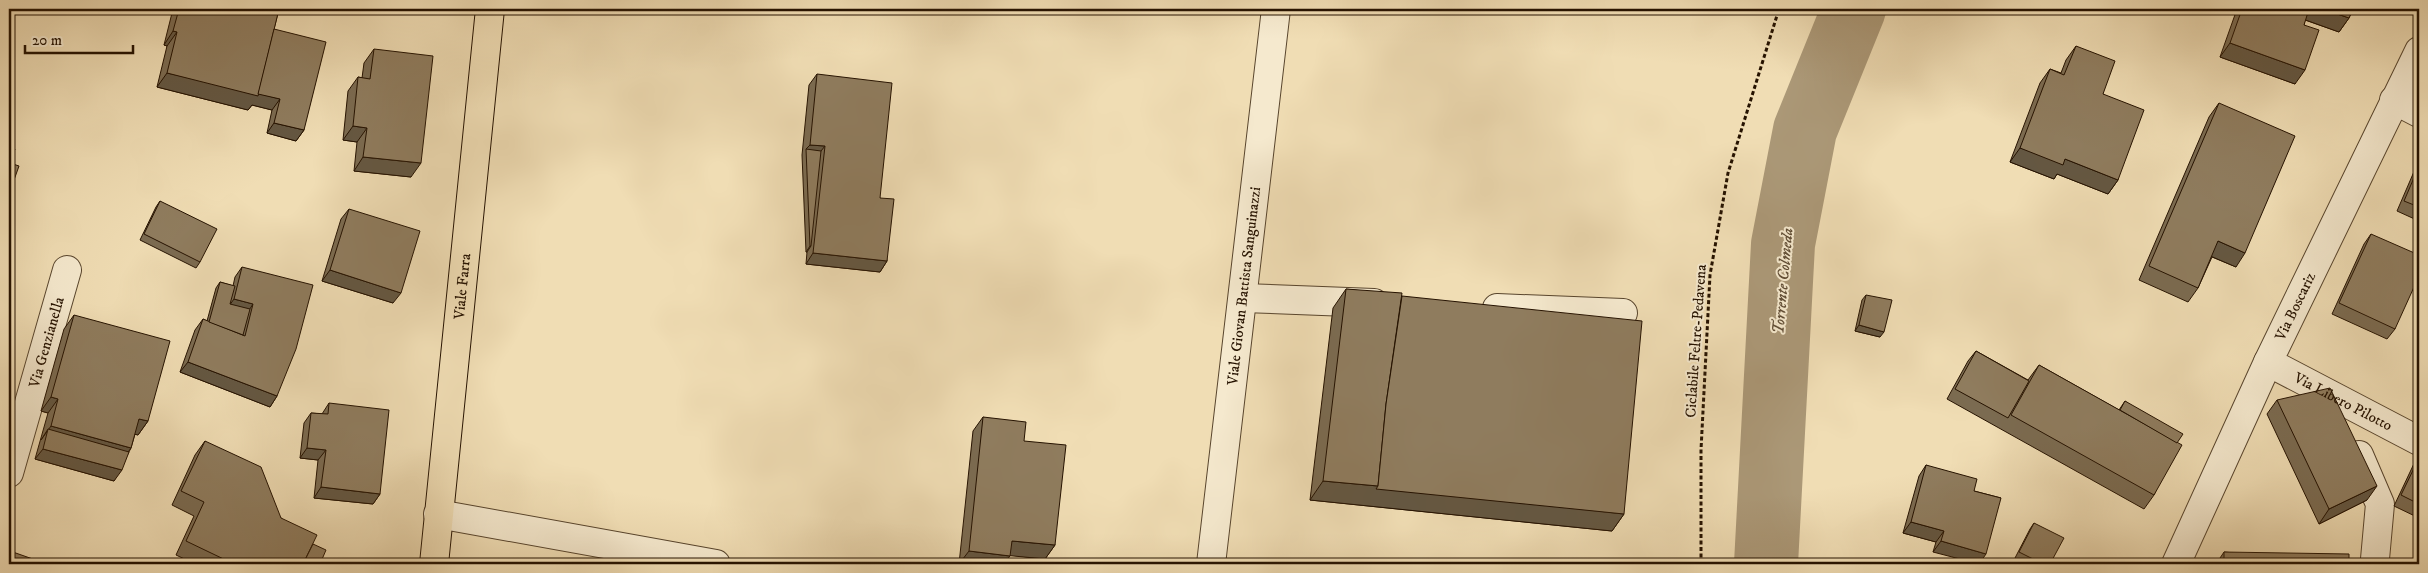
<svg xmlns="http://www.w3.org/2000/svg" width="2428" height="573" viewBox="0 0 2428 573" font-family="'IM FELL DW Pica',serif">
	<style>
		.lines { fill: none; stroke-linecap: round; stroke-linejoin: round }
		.river { stroke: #ab9877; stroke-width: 64 }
		.minor-casing { stroke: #58452d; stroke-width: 30 }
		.major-casing { stroke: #251200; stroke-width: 30 }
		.path { stroke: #251200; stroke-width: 3; stroke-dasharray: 4 2.5; stroke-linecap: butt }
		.minor { stroke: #f5e9ce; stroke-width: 28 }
		.major { stroke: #f0ddb4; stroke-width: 28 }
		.wall { fill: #7b6b51; stroke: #251200 }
		.shaded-wall { fill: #645742; stroke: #251200 }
		.building { fill: #8f7c5e; stroke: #251200 }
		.labels { text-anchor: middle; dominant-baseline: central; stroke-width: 4; stroke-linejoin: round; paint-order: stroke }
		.street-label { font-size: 15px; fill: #251200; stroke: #f5e9ce }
		.water-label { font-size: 16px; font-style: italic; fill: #614e36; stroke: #f5e9ce }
	</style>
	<rect width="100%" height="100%" fill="#f0ddb4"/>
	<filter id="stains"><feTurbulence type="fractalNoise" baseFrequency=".004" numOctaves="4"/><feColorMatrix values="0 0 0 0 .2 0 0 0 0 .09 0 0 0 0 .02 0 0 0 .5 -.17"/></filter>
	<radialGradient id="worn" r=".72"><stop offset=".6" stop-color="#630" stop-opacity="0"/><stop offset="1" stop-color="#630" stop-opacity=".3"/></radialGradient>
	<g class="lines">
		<!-- river -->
		<path class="river" d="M1766,564L1783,244L1805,130L1854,9"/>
		<!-- minor casing -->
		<g class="minor-casing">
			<g id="minor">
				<path d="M2394,100L2419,113"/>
				<path d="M1243,298L1374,303"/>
				<path d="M1497,308L1623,313"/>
				<path id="s1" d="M2268,362L2419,441"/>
				<path d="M2359,455L2380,504L2375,559L2376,564"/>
				<path id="s2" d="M9,473L67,270"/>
				<path d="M438,514L716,564"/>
				<path id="s3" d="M1211,564L1276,9"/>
				<path id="s4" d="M2176,564L2268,362L2419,51"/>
			</g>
		</g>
		<!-- major casing -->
		<g class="major-casing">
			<g id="major">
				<path id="s5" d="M434,564L490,9"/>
			</g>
		</g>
		<!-- path -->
		<path class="path" d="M1701,564V450L1710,275L1728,173L1779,9"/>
		<!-- minor -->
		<use href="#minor" class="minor"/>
		<!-- major -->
		<use href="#major" class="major"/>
	</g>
	<!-- wall -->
	<g class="wall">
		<path d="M173,9H279L274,29L304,130L296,141L267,133L272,110L252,105L248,110L157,87L167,46L164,45Z"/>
		<path d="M2237,9H2353L2349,18L2339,32L2305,20L2304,25L2295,84L2220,57Z"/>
		<path d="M2076,46L2103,94L2118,180L2108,194L2057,174L2054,179L2010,162L2040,83L2050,69L2061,73L2066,60Z"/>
		<path d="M374,49L411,177L354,171L357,142L343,140L348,91L358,77L362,78L364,63Z"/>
		<path d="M817,74L880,198L887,261L880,272L806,264L807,252H806L802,155L809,85Z"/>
		<path d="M2219,103L2236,267L2212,257L2198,288L2188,302L2139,280L2209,117Z"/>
		<path d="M2419,160V221L2397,211Z"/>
		<path d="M160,201L200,262L196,268L140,240L156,207Z"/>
		<path d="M349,209L393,303L322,281L341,219Z"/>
		<path d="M2371,234L2395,329L2387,339L2332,314L2364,244Z"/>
		<path d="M242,267L277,396L270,407L180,372L195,330L203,319L207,321L216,288L220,282L233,286L235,277Z"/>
		<path d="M1346,289L1402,296L1624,514L1612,531L1310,500L1333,308Z"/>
		<path d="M1866,295L1880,337L1855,331L1862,300Z"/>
		<path d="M74,315L148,421L138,435L135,434L131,448L114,481L35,459L48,413L41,411L64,329Z"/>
		<path d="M1976,351L2028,380L2039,365L2119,410L2125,401L2177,443L2154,495L2144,509L1947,399L1968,361Z"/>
		<path d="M2277,400L2367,500L2319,524L2267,414Z"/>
		<path d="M329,403L380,494L373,504L314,498L318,460L300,458L304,423L311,413L322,414Z"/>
		<path d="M983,417L1024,441L1055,545L1045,559L1010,555L1004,564H959L973,431Z"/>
		<path d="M205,441L281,518L313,544L320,564H195L176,555L194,516L172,505L195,455Z"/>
		<path d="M2419,453V518L2394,506Z"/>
		<path d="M1926,465L1974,491L2001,498L1933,552L1936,542L1903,533L1919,476Z"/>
		<path d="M2034,523L2050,564H2028L2015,558L2030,529Z"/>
		<path d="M2224,552L2349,564H2216Z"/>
	</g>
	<!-- shaded-wall -->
	<g class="shaded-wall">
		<path d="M405,9H425L424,11Z"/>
		<path d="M2307,9H2323L2349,18L2339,32L2300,18Z"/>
		<path d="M173,31L177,32L167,46L164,45Z"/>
		<path d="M2230,43L2305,70L2295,84L2220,57Z"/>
		<path d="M167,73L257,93L280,99L272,110L252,105L248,110L157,87Z"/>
		<path d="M274,123L304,130L296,141L267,133Z"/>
		<path d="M353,126L367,128L357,142L343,140Z"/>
		<path d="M810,145L825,146L817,156L806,149Z"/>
		<path d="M2020,148L2065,159L2118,180L2108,194L2057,174L2054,179L2010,162Z"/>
		<path d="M363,157L421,163L411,177L354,171Z"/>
		<path d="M2218,241L2245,253L2236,267L2208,255Z"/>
		<path d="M810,246H811L807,252H806Z"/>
		<path d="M813,253L887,261L880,272L806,264Z"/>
		<path d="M330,270L401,293L393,303L322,281Z"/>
		<path d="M234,299L253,304L246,315L226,310Z"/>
		<path d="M1859,325L1884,332L1880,337L1855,331Z"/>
		<path d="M188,362L277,396L270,407L180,372Z"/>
		<path d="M51,397L58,399L48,413L41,411Z"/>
		<path d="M139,419L148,421L138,435L129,433Z"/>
		<path d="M51,426L131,448L121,462L48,429L41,440Z"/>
		<path d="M307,448L326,450L318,460L300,458Z"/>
		<path d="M43,449L122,470L114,481L35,459Z"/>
		<path d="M1323,481L1378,486L1624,514L1612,531L1310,500Z"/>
		<path d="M2377,486L2367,500L2319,524L2329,509Z"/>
		<path d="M321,487L380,494L373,504L314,498Z"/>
		<path d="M1911,522L1944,531L1936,542L1903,533Z"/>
		<path d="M1012,541L1055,545L1045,559L1003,555Z"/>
		<path d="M1941,541L1986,554L1979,564L1933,552Z"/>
		<path d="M969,551L1010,556L1004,564H959Z"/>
	</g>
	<!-- building -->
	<g class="building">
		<path d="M179,9H279L258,96L167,73L177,32L173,31Z"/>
		<path d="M2242,9H2309L2304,25L2319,30L2305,70L2230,43Z"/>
		<path d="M2323,9H2353L2349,18Z"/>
		<path d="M274,29L326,42L304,130L274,123L280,99L258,94Z"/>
		<path d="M2076,46L2115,61L2103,94L2144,110L2118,180L2065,159L2063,165L2020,148L2050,69L2064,75Z"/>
		<path d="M374,49L433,56L421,163L363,157L367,128L353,126L358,77L370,79Z"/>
		<path d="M817,74L892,83L880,198L894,199L887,261L813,253L825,146L810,145Z"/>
		<path d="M2219,103L2295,136L2245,253L2218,241L2198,288L2149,266Z"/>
		<path d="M9,147L15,149L10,163L19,166L9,194Z"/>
		<path d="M806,149L821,151L811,246H810Z"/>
		<path d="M2419,166V207L2404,201Z"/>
		<path d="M160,201L217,229L200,262L144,234Z"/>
		<path d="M349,209L420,231L401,293L330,270Z"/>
		<path d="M2371,234L2419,255V276L2395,329L2339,303Z"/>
		<path d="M242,267L313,285L296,349L277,396L188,362L203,319L245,336L253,304L234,299Z"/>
		<path d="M220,282L235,286L230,304L250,309L243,335L209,322Z"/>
		<path d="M1346,289L1402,293L1386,404L1378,486L1323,481Z"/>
		<path d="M1866,295L1892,300L1884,332L1859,325Z"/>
		<path d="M1402,296L1642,321L1624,514L1376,489L1378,486L1386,404Z"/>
		<path d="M74,315L170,341L148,421L139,419L131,448L51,426L58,399L51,397Z"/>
		<path d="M1976,351L2029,381L2008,418L1955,389Z"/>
		<path d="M2039,365L2182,445L2154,495L2011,415Z"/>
		<path d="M2330,388L2377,486L2329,509L2277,400Z"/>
		<path d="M2125,401L2183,434L2177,443L2120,410Z"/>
		<path d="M329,403L389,410L380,494L321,487L326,450L307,448L311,413L328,414Z"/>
		<path d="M983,417L1026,422L1024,441L1066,445L1055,545L1012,541L1010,556L969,551Z"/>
		<path d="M48,429L129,452L122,470L43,449Z"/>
		<path d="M205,441L261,467L281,518L317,535L303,564H234L186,541L204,502L181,491Z"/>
		<path d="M2419,458V504L2401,495Z"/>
		<path d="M1926,465L1977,479L1974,491L2001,498L1986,554L1941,541L1944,531L1911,522Z"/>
		<path d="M2034,523L2064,538L2050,564H2043L2019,552Z"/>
		<path d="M313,544L326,550L320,564H303Z"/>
		<path d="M10,551L47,564H9V555Z"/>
		<path d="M2224,552L2349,554V564H2224Z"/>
		<path d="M2066,562L2072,564H2065Z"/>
	</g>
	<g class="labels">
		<!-- street labels -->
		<g class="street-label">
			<text stroke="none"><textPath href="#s5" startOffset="279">Viale Farra</textPath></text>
			<text stroke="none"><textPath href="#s3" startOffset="280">Viale Giovan Battista Sanguinazzi</textPath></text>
			<text stroke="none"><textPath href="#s4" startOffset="284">Via Boscariz</textPath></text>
			<text transform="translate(1696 341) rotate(-86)">Ciclabile Feltre-Pedavena</text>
			<text stroke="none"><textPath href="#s2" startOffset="136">Via Genzianella</textPath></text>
			<text stroke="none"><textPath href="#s1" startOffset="85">Via Libero Pilotto</textPath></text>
		</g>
		<!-- water labels -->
		<g class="water-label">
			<text transform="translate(1783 281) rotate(-85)">Torrente Colmeda</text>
		</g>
	</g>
	<!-- margin -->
	<rect width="2428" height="573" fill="none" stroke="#f0ddb4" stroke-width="30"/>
	<rect x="10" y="10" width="2408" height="553" fill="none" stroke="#251200" stroke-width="2.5"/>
	<rect x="15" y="15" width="2398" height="543" fill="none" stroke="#251200"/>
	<!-- scale -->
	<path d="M25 45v8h108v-8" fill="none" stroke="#251200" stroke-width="2.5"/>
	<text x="32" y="45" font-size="15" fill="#251200" stroke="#f5e9ce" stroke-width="4" paint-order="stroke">20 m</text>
	<rect width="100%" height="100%" filter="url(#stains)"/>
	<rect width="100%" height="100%" fill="url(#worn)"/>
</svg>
